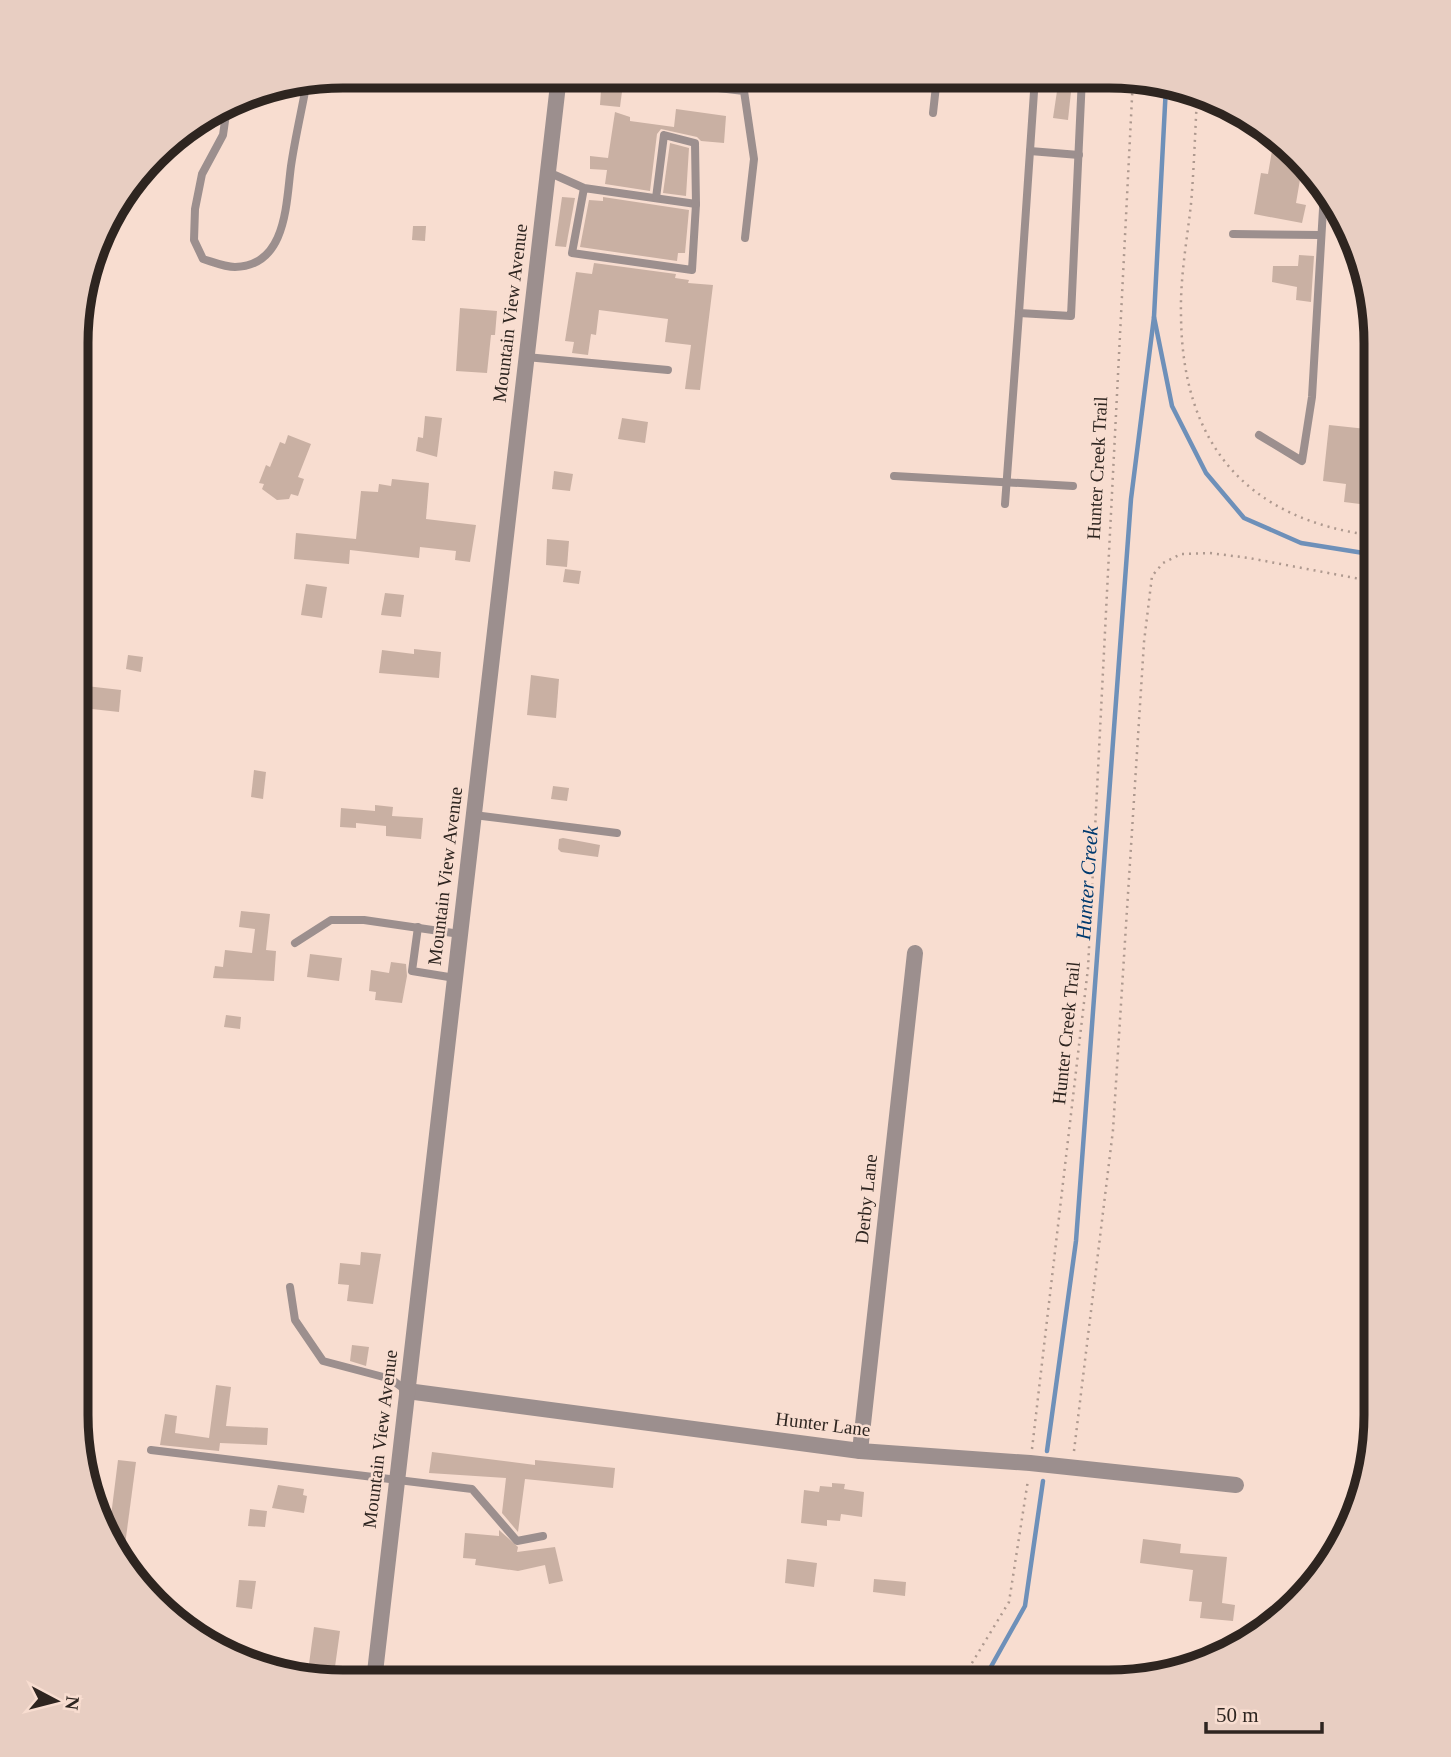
<svg xmlns="http://www.w3.org/2000/svg" width="1451" height="1757" viewBox="0 0 1451 1757" font-family="'Times New Roman',serif">
	<style>
		.lines { fill: none; stroke-linecap: round; stroke-linejoin: round }
		.stream { stroke: #6e90b9; stroke-width: 4.5 }
		.building { fill: #c9b0a3 }
		.path { stroke: #ae998f; stroke-width: 2.5; stroke-dasharray: 2 5; stroke-linecap: butt }
		.service { stroke: #9c8f8e; stroke-width: 8 }
		.minor { stroke: #9c8f8e; stroke-width: 16 }
		.labels { text-anchor: middle; dominant-baseline: central; stroke-width: 5; stroke-linejoin: round; paint-order: stroke }
		.street-label { font-size: 19px; fill: #2e2520; stroke: #f8ddd0 }
		.water-label { font-size: 21px; font-style: italic; fill: #003a6f; stroke: #f8ddd0 }
		.rim { fill: none; stroke: #2e2520; stroke-width: 9 }
	</style>
	<rect width="100%" height="100%" fill="#f8ddd0"/>
	<g class="lines">
		<!-- stream -->
		<g class="stream">
			<path d="M1166,86L1154,317L1172,406L1206,473L1244,518L1301,543L1376,555"/>
			<path d="M1047,1451L1076,1241L1131,499L1154,317"/>
			<path d="M983,1681L1025,1606L1043,1481"/>
		</g>
	</g>
	<!-- building -->
	<g class="building">
		<path d="M602,76H624L620,107L600,105Z"/>
		<path d="M1057,91L1071,92L1068,120L1053,118Z"/>
		<path d="M676,109L726,116L724,143L701,141L697,137L661,129L657,134L650,191L605,184L607,170L590,169V156L608,158L615,112L630,117V121L674,127Z"/>
		<path d="M1274,139L1302,168L1296,203L1306,205L1302,223L1254,214L1261,173L1268,174Z"/>
		<path d="M670,143L689,148L686,196L663,193Z"/>
		<path d="M562,197L575,198L566,247L555,246Z"/>
		<path d="M603,197L689,210L685,253H678L677,261L580,247L589,200L603,201Z"/>
		<path d="M413,226H426L425,241L412,240Z"/>
		<path d="M1299,255L1314,256L1311,302L1296,300L1297,287L1272,282L1273,266H1298Z"/>
		<path d="M594,263L676,274L675,278L689,280L688,283L713,285L700,390L685,389L691,345L665,342L668,319L599,310L596,335L591,334L588,355L572,353L574,342L565,341L576,272L592,274Z"/>
		<path d="M460,308L497,311L495,335H491L487,373L456,371Z"/>
		<path d="M425,416L442,418L437,457L416,451L418,437L423,438Z"/>
		<path d="M622,418L648,422L645,443L618,439Z"/>
		<path d="M1329,425L1376,430V506L1344,502L1346,484L1323,481Z"/>
		<path d="M288,435L311,444L298,477L304,479L298,496L291,494L289,499L277,500L262,489L264,484L259,483L266,465L270,467L280,442L285,444Z"/>
		<path d="M554,471L573,474L570,491L552,489Z"/>
		<path d="M392,479L429,483L426,519L476,525L470,562L455,560L456,551L420,547L419,558L350,550L349,564L294,559L296,533L356,539L361,491L378,492L379,484L391,486Z"/>
		<path d="M547,539L569,541L567,567L546,565Z"/>
		<path d="M565,569L581,571L579,584L563,582Z"/>
		<path d="M306,584L327,587L322,618L301,615Z"/>
		<path d="M385,593L404,595L401,617L381,615Z"/>
		<path d="M414,649L441,652L439,678L379,673L382,650L414,654Z"/>
		<path d="M128,655L143,657L141,672L126,669Z"/>
		<path d="M531,675L559,679L556,718L527,715Z"/>
		<path d="M86,686L121,690L119,712L83,708Z"/>
		<path d="M254,770L266,772L263,799L251,797Z"/>
		<path d="M553,786L569,788L567,801L551,799Z"/>
		<path d="M375,805L393,807L392,816L423,818L421,839L386,836V826L356,823V828L340,827L341,808L375,811Z"/>
		<path d="M563,838L600,845L598,857L561,852L558,849L559,839Z"/>
		<path d="M241,911L270,914L266,950L276,951L274,981L213,978L215,966L223,967L225,950L252,953L255,929L239,927Z"/>
		<path d="M310,954L342,958L339,981L307,977Z"/>
		<path d="M391,962L406,964L407,976L402,1003L375,1000L376,992L369,991L371,970L389,973Z"/>
		<path d="M226,1015L241,1017L240,1029L224,1027Z"/>
		<path d="M361,1252L381,1254L373,1304L347,1301L349,1285L338,1284L340,1263L360,1265Z"/>
		<path d="M352,1345L369,1347L366,1366L350,1361Z"/>
		<path d="M216,1385L231,1387L226,1426L268,1428L267,1445L220,1443L219,1451L160,1445L165,1414L177,1416L175,1433L209,1438Z"/>
		<path d="M432,1452L535,1465V1460L615,1468L613,1488L525,1479L518,1532L502,1513L506,1478L429,1473Z"/>
		<path d="M118,1460L136,1462L123,1560L108,1540Z"/>
		<path d="M832,1483L845,1484L844,1489L864,1492L862,1517L841,1514L840,1521L827,1520V1526L801,1523L804,1490L819,1492L820,1486L832,1487Z"/>
		<path d="M278,1485L304,1489L303,1495L307,1496L304,1513L272,1508Z"/>
		<path d="M250,1509L267,1511L265,1527L248,1526Z"/>
		<path d="M499,1530L518,1547L517,1552L555,1547L563,1581L549,1584L545,1565L518,1571L475,1565L476,1559L463,1558L465,1533L499,1536Z"/>
		<path d="M1143,1539L1181,1544L1180,1553L1227,1557L1222,1603L1235,1605L1233,1621L1200,1618L1202,1602L1189,1601L1193,1570L1140,1563Z"/>
		<path d="M787,1559L817,1563L814,1587L785,1583Z"/>
		<path d="M874,1579L906,1582L905,1596L873,1592Z"/>
		<path d="M239,1580L256,1581L252,1609L236,1607Z"/>
		<path d="M314,1627L340,1631L333,1681L302,1677L304,1663L309,1664Z"/>
	</g>
	<g class="lines">
		<!-- path -->
		<g class="path">
			<path d="M1197,98C1195,133 1194,169 1191,204C1187,240 1180,278 1181,315C1182,444 1246,520 1376,536"/>
			<path d="M1032,1449L1088,968L1133,78"/>
			<path d="M1074,1451L1113,1130L1144,642L1152,576L1163,563L1181,554L1210,553L1249,558L1376,582"/>
			<path d="M961,1681L1009,1602L1028,1480"/>
		</g>
		<!-- service -->
		<g class="service">
			<path d="M658,76V81L744,91L754,159L745,238"/>
			<path d="M227,107L223,135L202,174L195,209L194,240L203,259C213,262 225,267 235,267C287,266 286,203 291,166C295,138 302,109 307,81"/>
			<path d="M933,113L937,77"/>
			<path d="M1030,151L1079,155"/>
			<path d="M548,172L584,188L696,204L692,270L572,253L584,188"/>
			<path d="M656,198L664,135L695,143L696,204"/>
			<path d="M1233,234L1320,235"/>
			<path d="M1019,313L1035,77"/>
			<path d="M526,357L668,370"/>
			<path d="M1259,435L1302,461L1312,397L1324,192"/>
			<path d="M894,476L1073,486"/>
			<path d="M1005,504L1019,313L1071,316L1082,77"/>
			<path d="M474,815L617,833"/>
			<path d="M418,927L412,971L455,978"/>
			<path d="M295,943L331,920H364L460,934"/>
			<path d="M290,1287L295,1320L323,1361L391,1379L407,1391"/>
			<path d="M151,1450L472,1489L517,1541L543,1536"/>
		</g>
		<!-- minor -->
		<g class="minor">
			<path d="M407,1391L860,1451L1030,1463L1236,1485"/>
			<path d="M860,1451L915,953"/>
			<path d="M374,1681L559,76"/>
		</g>
	</g>
	<g class="labels">
		<!-- street labels -->
		<g class="street-label">
			<text transform="translate(510 313) rotate(-83)">Mountain View Avenue</text>
			<text transform="translate(1097 468) rotate(-87)">Hunter Creek Trail</text>
			<text transform="translate(445 876) rotate(-83)">Mountain View Avenue</text>
			<text transform="translate(1066 1033) rotate(-84)">Hunter Creek Trail</text>
			<text transform="translate(866 1199) rotate(-84)">Derby Lane</text>
			<text transform="translate(823 1424) rotate(7)">Hunter Lane</text>
			<text transform="translate(380 1439) rotate(-83)">Mountain View Avenue</text>
		</g>
		<!-- water labels -->
		<g class="water-label">
			<text transform="translate(1087 883) rotate(-86)">Hunter Creek</text>
		</g>
	</g>
	<!-- crop -->
	<path d="M0 0H1451V1757H0ZM343 88H1109A255 255 0 0 1 1364 343V1415A255 255 0 0 1 1109 1670H343A255 255 0 0 1 88 1415V343A255 255 0 0 1 343 88Z" fill="#e8cec2" fill-rule="evenodd"/>
	<path class="rim" d="M343 88H1109A255 255 0 0 1 1364 343V1415A255 255 0 0 1 1109 1670H343A255 255 0 0 1 88 1415V343A255 255 0 0 1 343 88Z"/>
	<!-- north arrow -->
	<g transform="translate(56 1701) rotate(97)" stroke="#f8ddd0" stroke-width="5" paint-order="stroke">
	<path d="M0-5L12 26L0 18L-12 26Z" fill="#2e2520"/>
	<text y="-10" font-size="19" font-weight="bold" text-anchor="middle" fill="#2e2520">N</text>
	</g>
	<!-- scale -->
	<path d="M1206 1722v10h116v-10" fill="none" stroke="#2e2520" stroke-width="3.5"/>
	<text x="1216" y="1722" font-size="21" fill="#2e2520" stroke="#f8ddd0" stroke-width="5" paint-order="stroke">50 m</text>
</svg>
